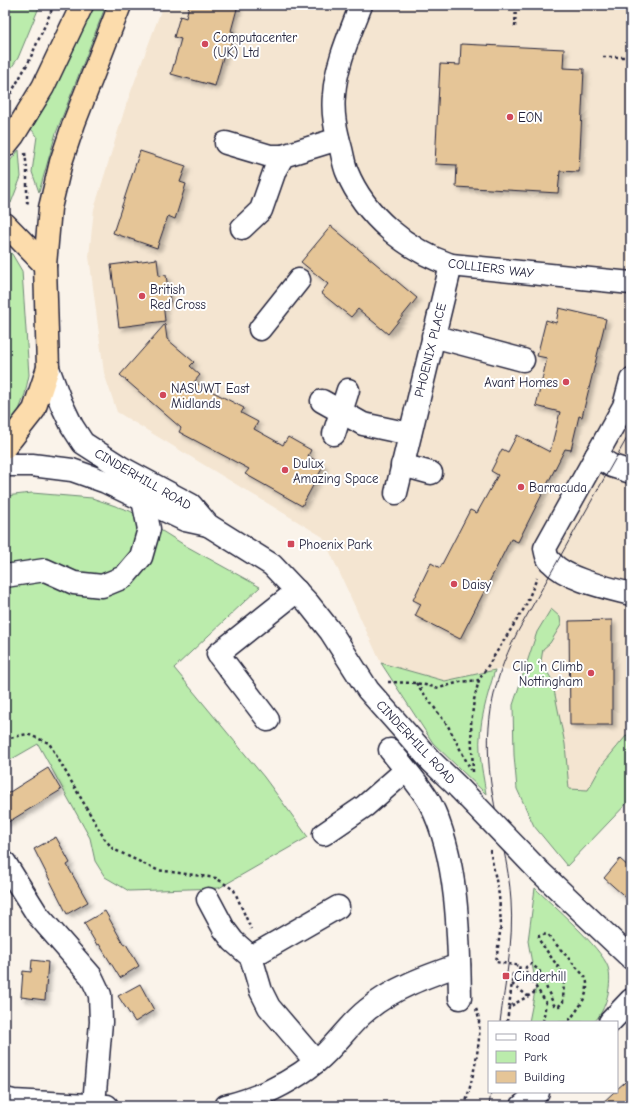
<svg xmlns="http://www.w3.org/2000/svg" width="636" height="1111" viewBox="0 0 636 1111" font-family="'Comic Neue',sans-serif">
	<style>
		.built { fill: #f4e5d1 }
		.green { fill: #bbecac; stroke: #6e8774 }
		.building { fill: #e5c597; stroke: #22223b; filter: url(#shadow) }
		.lines { fill: none; stroke-linecap: round; stroke-linejoin: round }
		.minor-casing { stroke: #22223b; stroke-width: 25 }
		.highway-casing { stroke: #22223b; stroke-width: 25 }
		.path { stroke: #22223b; stroke-width: 2.5; stroke-dasharray: 3 3; stroke-linecap: butt }
		.minor { stroke: #fff; stroke-width: 22 }
		.highway { stroke: #fcdcac; stroke-width: 22 }
		.tram { stroke: #22223b; stroke-width: 1 }
		.minor-bridge-casing { stroke: #22223b; stroke-width: 25; stroke-linecap: butt }
		.minor-bridge { stroke: #fff; stroke-width: 22 }
		.poi-dot { fill: #d1495b; stroke: #fff; stroke-width: 1.5 }
		.labels { text-anchor: middle; dominant-baseline: central; stroke-width: 4; stroke-linejoin: round; paint-order: stroke }
		.poi-label { font-size: 13px; fill: #22223b; stroke: #fff; text-anchor: start }
		.street-label { font-size: 13px; fill: #22223b; stroke: #fff }
	</style>
	<defs>
		<filter id="shadow"><feDropShadow dx="3.5" dy="3.5" stdDeviation="2" flood-color="#0004"/></filter>
	</defs>
	<rect width="100%" height="100%" fill="#faf3ea"/>
	<filter id="ink" filterUnits="userSpaceOnUse"><feTurbulence type="fractalNoise" baseFrequency=".025" numOctaves="2"/><feDisplacementMap in="SourceGraphic" scale="8" xChannelSelector="R" yChannelSelector="G"/><feConvolveMatrix kernelMatrix="1 2 1 2 8 2 1 2 1" color-interpolation-filters="sRGB"/></filter>
	<g filter="url(#ink)">
		<!-- built -->
		<path class="built" d="M163,5H631V792L565,789L550,668L495,670L445,681L381,663L323,537L117,412L104,373L89,256L94,209L126,105Z"/>
		<!-- green -->
		<g class="green">
			<path d="M5,5H40L18,58L5,77Z"/>
			<path d="M94,5H106L56,133L39,192L32,172L37,136L31,129L48,101Z"/>
			<path d="M19,150L21,177L11,203L5,200V167Z"/>
			<path d="M5,249L12,254L22,271L29,375L25,394L18,413L5,429Z"/>
			<path d="M32,493L92,498L130,511L186,546L260,587L174,668L264,777L308,837L219,888L129,891L105,877L95,861L90,838L38,744L5,763V496Z"/>
			<path d="M551,609L560,617L561,625L550,643L543,649L541,661L552,680L565,744L569,789L588,790L602,765L631,730V799L567,866L534,826L517,789L514,755L513,705L537,632Z"/>
			<path d="M381,663L445,681L495,670C487,697 478,724 480,753C481,767 484,780 486,794L433,743Z"/>
			<path d="M535,888C552,905 601,947 608,967C613,983 606,1011 594,1022H529L536,986L528,941Z"/>
		</g>
		<!-- building -->
		<g class="building">
			<path d="M189,5H238L231,31L234,32L229,51L225,50L215,86L171,74L181,39L174,37L180,16L186,18Z"/>
			<path d="M461,44L564,49L563,68L584,69L579,172L560,171L558,193L456,187L457,165L435,164L440,64L460,65Z"/>
			<path d="M140,151L186,166L180,182L186,184L175,219L168,216L157,248L113,233Z"/>
			<path d="M331,226L417,298L388,334L358,309L351,317L337,306L321,293L328,284L301,262Z"/>
			<path d="M157,259L159,276L166,275L170,302L163,303L165,321L119,327L111,265Z"/>
			<path d="M559,308L606,319L582,417L579,416L571,450L565,449L518,542L511,539L460,639L415,616L421,604L413,600L431,563L440,568L470,510L477,513L498,475L491,471L502,449L508,452L517,435L550,452L560,412L536,406L547,358L537,356L546,320L556,323Z"/>
			<path d="M165,324L167,339L194,362L190,366L200,375L194,382L244,408L241,413L258,422L254,429L283,445L288,437L311,450L308,456L324,465L302,506L245,474L249,469L179,432L181,428L120,375Z"/>
			<path d="M612,620V725H570L569,621Z"/>
			<path d="M48,768L61,790L5,824V795Z"/>
			<path d="M56,837L70,863L67,865L88,902L67,914L34,849Z"/>
			<path d="M620,859L631,869V902L604,878Z"/>
			<path d="M105,911L124,945L126,944L139,966L120,978L99,944L97,945L84,923Z"/>
			<path d="M32,960L48,962L45,1000L21,997L23,971L31,972Z"/>
			<path d="M140,984L154,1010L135,1022L118,996Z"/>
			<path d="M631,1077V1106H599L614,1092H617V1089Z"/>
		</g>
		<g class="lines">
			<!-- minor casing -->
			<g class="minor-casing">
				<g id="minor">
					<path d="M361,5C350,34 336,64 334,95C332,114 336,131 341,149C343,157 344,165 347,172C365,216 407,250 451,265L631,283"/>
					<path d="M226,143L270,156H283"/>
					<path d="M242,228L261,210L275,170L283,156L338,139"/>
					<path d="M260,329L299,280"/>
					<path d="M433,336L523,360"/>
					<path d="M48,368L61,403L72,426L83,443L122,468L191,505L208,525L272,565L308,603L331,632L368,690L431,761L459,788"/>
					<path d="M631,380L624,406L545,548C546,553 547,559 551,562C567,580 608,588 631,594"/>
					<path d="M322,401L363,424L410,434"/>
					<path d="M334,434L348,390"/>
					<path d="M596,456L612,466L631,472"/>
					<path d="M5,465H32L72,470L106,482L185,520L208,525"/>
					<path d="M402,465L431,473"/>
					<path d="M396,493L451,265"/>
					<path d="M5,576L45,570L74,583L102,586L124,577L141,557L149,529L143,500"/>
					<path d="M268,720L218,654L297,591"/>
					<path d="M390,750C402,765 422,788 430,803C458,856 459,939 460,998"/>
					<path d="M324,834L365,806L405,771"/>
					<path d="M5,863L37,914L91,976L100,995L101,1022L94,1104"/>
					<path d="M537,869L631,958"/>
					<path d="M208,899L224,929L233,941L251,957L261,991L269,1007L316,1062"/>
					<path d="M251,957L338,907"/>
					<path d="M610,1022L631,1000"/>
					<path d="M5,1099L13,1101L107,1106"/>
					<path d="M226,1106C258,1098 290,1083 316,1062C335,1047 348,1025 367,1010C393,988 427,976 459,965"/>
					<path d="M522,1106L538,1092"/>
				</g>
			</g>
			<!-- highway casing -->
			<g class="highway-casing">
				<g id="highway">
					<path d="M5,146L13,136L43,87L82,5"/>
					<path d="M5,224L45,265"/>
					<path d="M5,447L34,410L48,368L45,265L50,208L61,162L74,123L120,5"/>
				</g>
			</g>
			<!-- path -->
			<g class="path">
				<path d="M515,27L516,5"/>
				<path d="M603,57H631"/>
				<path d="M5,104L29,61L54,5"/>
				<path d="M25,153L27,169V202L30,203"/>
				<path d="M388,682L416,683L439,688L460,682L479,680"/>
				<path d="M416,683L448,726L471,770"/>
				<path d="M5,739L27,734L49,743L104,838L113,849L157,870L216,878L234,890L251,929"/>
				<path d="M473,772L471,724L474,700L479,680L525,607L537,578"/>
				<path d="M490,850L499,895L501,925L496,962L520,966L518,973L513,974L509,1007"/>
				<path d="M512,984L529,997"/>
				<path d="M507,1022L509,1007L537,991"/>
				<path d="M543,1022L546,1002L525,971L526,967L531,964L539,970L554,1005L559,1006L563,1002L564,980L561,971L539,940V936L547,934L586,978C591,995 577,1010 568,1022"/>
				<path d="M465,1106C471,1083 486,1031 476,1009"/>
			</g>
			<!-- minor -->
			<use href="#minor" class="minor"/>
			<!-- highway -->
			<use href="#highway" class="highway"/>
			<!-- tram -->
			<g class="tram">
				<path d="M500,1022C505,983 514,941 511,901C509,864 498,828 492,791C483,732 490,686 517,633L631,431"/>
				<path d="M489,1106L491,1092"/>
			</g>
			<!-- minor-bridge casing -->
			<g class="minor-bridge-casing">
				<path id="minor-bridge" d="M459,788L537,869"/>
			</g>
			<!-- minor-bridge -->
			<use href="#minor-bridge" class="minor-bridge"/>
		</g>
	</g>
	<!-- markers -->
	<g class="poi-dot">
		<circle cx="205" cy="44" r="4"/>
		<circle cx="510" cy="117" r="4"/>
		<circle cx="142" cy="296" r="4"/>
		<circle cx="566" cy="382" r="4"/>
		<circle cx="163" cy="395" r="4"/>
		<circle cx="285" cy="470" r="4"/>
		<circle cx="521" cy="487" r="4"/>
		<rect x="287" y="540" width="8" height="8" rx="2"/>
		<circle cx="454" cy="584" r="4"/>
		<circle cx="591" cy="673" r="4"/>
		<rect x="502" y="972" width="8" height="8" rx="2"/>
	</g>
	<g class="labels">
		<!-- poi labels -->
		<g class="poi-label">
			<text x="213" y="37">Computacenter<tspan x="213" dy="15">(UK) Ltd</tspan></text>
			<text x="518" y="117">EON</text>
			<text x="150" y="289">British<tspan x="150" dy="15">Red Cross</tspan></text>
			<text x="558" y="382" text-anchor="end">Avant Homes</text>
			<text x="171" y="388">NASUWT East<tspan x="171" dy="15">Midlands</tspan></text>
			<text x="293" y="463">Dulux<tspan x="293" dy="15">Amazing Space</tspan></text>
			<text x="529" y="487">Barracuda</text>
			<text x="299" y="544">Phoenix Park</text>
			<text x="462" y="584">Daisy</text>
			<text x="583" y="666" text-anchor="end">Clip ‘n Climb<tspan x="583" dy="15">Nottingham</tspan></text>
			<text x="514" y="976">Cinderhill</text>
		</g>
		<!-- street labels -->
		<g class="street-label">
			<text transform="translate(491 268) rotate(7)">COLLIERS WAY</text>
			<text transform="translate(430 350) rotate(-76)">PHOENIX PLACE</text>
			<text transform="translate(143 479) rotate(30)">CINDERHILL ROAD</text>
			<text transform="translate(416 742) rotate(47)">CINDERHILL ROAD</text>
		</g>
	</g>
	<!-- margin -->
	<rect width="636" height="1111" fill="none" stroke="#fff" stroke-width="20"/>
	<rect x="10" y="10" width="616" height="1091" fill="none" stroke="#22223b" stroke-width="1.5" filter="url(#ink)"/>
	<!-- legend -->
	<rect x="488" y="1021" width="130" height="72" fill="#ffffff" stroke="#a7a7b1"/>
	<rect x="496" y="1034" width="20" height="6" fill="#ffffff" stroke="#a7a7b1"/>
	<text x="524" y="1041" font-size="12" fill="#22223b">Road</text>
	<rect x="496" y="1051" width="20" height="12" fill="#bbecac" stroke="#a7a7b1"/>
	<text x="524" y="1061" font-size="12" fill="#22223b">Park</text>
	<rect x="496" y="1071" width="20" height="12" fill="#e5c597" stroke="#a7a7b1"/>
	<text x="524" y="1081" font-size="12" fill="#22223b">Building</text>
</svg>
